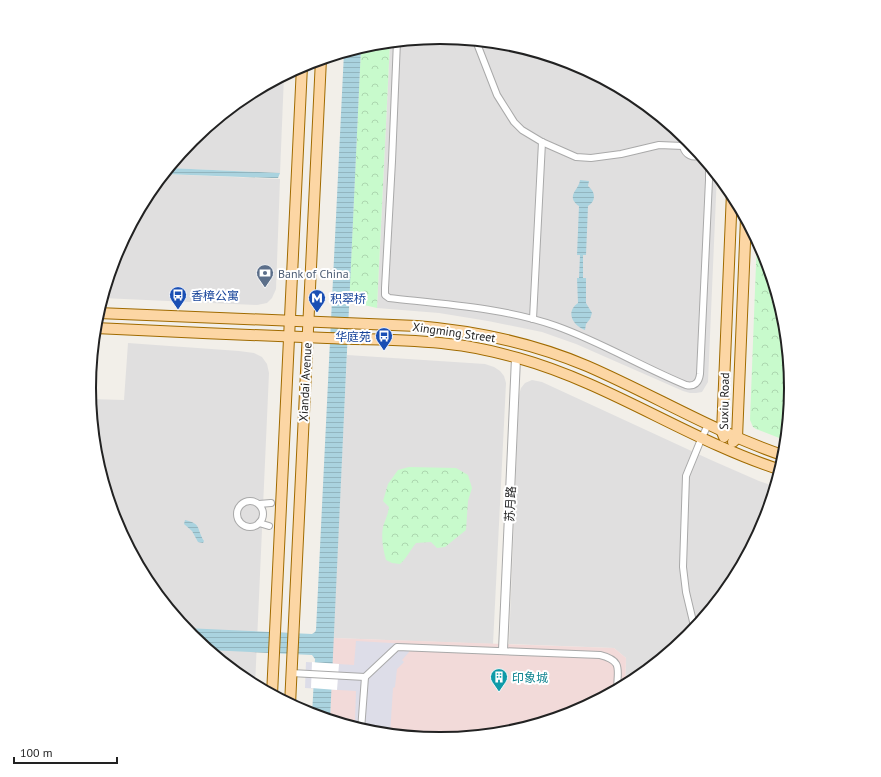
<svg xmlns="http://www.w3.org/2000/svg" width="881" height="777" viewBox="0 0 881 777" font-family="'PT Sans','Noto Sans SC',sans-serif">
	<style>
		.residential { fill: #e0dfdf }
		.commercial { fill: #f2dad9 }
		.park { fill: url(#park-crowns) }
		.plaza { fill: #dddde8 }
		.water { fill: url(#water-rules) }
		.pier { fill: #fff }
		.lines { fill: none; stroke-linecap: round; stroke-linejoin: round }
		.minor-casing { stroke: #a9a9a9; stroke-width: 8 }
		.tertiary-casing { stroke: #a9a9a9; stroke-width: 10 }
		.primary-casing { stroke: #a06b00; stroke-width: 12 }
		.minor { stroke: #fff; stroke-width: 6 }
		.tertiary { stroke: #fff; stroke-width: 8 }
		.primary { stroke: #fcd6a4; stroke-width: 10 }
		.labels { text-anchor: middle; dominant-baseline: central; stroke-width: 4; stroke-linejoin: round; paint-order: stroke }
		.service-label { font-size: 12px; fill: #4e5e75; stroke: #fff; text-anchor: start }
		.transit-label { font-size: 12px; fill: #164399; stroke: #fff; text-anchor: start }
		.street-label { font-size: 12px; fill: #222; stroke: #fff }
		.culture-label { font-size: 12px; fill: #0d838f; stroke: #fff; text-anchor: start }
		.rim { fill: none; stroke: #222; stroke-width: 2 }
	</style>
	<defs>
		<pattern id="park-crowns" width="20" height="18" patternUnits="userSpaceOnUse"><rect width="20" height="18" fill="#c8facc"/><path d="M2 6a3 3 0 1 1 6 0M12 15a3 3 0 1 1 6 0" fill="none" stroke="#acd6af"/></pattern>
		<pattern id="water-rules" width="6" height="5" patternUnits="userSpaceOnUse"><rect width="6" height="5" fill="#aad3df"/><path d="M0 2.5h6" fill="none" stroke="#92b5bf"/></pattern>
	</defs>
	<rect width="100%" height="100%" fill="#f2efe9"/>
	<!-- residential -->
	<g class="residential">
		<path d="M441,37L509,44L575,64L636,96L689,140L717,174L708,382L702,392L696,393H690L683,391L576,344L542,332L488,321L439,313L377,308L390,42Z"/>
		<path d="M284,75L280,173L169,168L192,140L245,96Z"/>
		<path d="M164,174L280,179L276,289L272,298L267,303L257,305L102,298L116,254L148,193Z"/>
		<path d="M128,343L239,351L254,353L262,357L267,364L269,373L255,686L245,681L192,637L148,584L116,523L96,457L90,399L124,400Z"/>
		<path d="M347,355L485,364L494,367L500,371L504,376L506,383L493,644L333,638Z"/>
		<path d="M532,380L542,382L711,460L759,481L776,487L765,523L733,584L689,637L636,681L625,687L626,658L614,648L509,644L519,395L521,388L525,383Z"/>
	</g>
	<!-- commercial -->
	<path class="commercial" d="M333,638L614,648L626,658L625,687L575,713L509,733L440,740L372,733L330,720Z"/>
	<!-- park -->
	<g class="park">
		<path d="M390,42L377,308L364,305L349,303L361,47L372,44Z"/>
		<path d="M757,238L765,254L785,320L792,389L787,441L756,429L753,427L750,420Z"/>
		<path d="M409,467L456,468L468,475L472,488L468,501L466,530L445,547L437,548L431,542L416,543C410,550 407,558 400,564L392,563L386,560C383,549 381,538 383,527C385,520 388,515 389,507L383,501L388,484L398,470Z"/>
	</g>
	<!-- plaza -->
	<path class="plaza" d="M356,641L409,644V652L402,660L404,662L397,669L395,687L393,688L390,735L372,733L342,724L343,721H355L356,691L305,688L306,662L354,665Z"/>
	<!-- water -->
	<g class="water">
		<path d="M361,47L330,720L312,715L315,659L312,655L208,650L192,637L185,628L312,634L315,632L316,630L344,52Z"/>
		<path d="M169,168L280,173L278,178H272L164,174Z"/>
		<path d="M580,180L589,181L588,186C596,192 596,201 588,206L586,255H583V278H586V303L592,313L590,319L586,324L585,330C573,326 565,312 578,303L577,278H579L580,255H577L579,206C565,196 579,190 580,180Z"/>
		<path d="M185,520C202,524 196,528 204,541L203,543L198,542L192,531L184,524Z"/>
	</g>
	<!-- pier -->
	<path class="pier" d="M312,662L339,664L337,690L311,688Z"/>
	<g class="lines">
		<!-- minor casing -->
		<g class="minor-casing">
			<g id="minor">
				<path d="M397,41L392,161L385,288V295L389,298C443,304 505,308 556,326C601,342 642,367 686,385C695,387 699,382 700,374L709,180V168L706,161"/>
				<path d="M476,41L497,95L514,122L522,130L542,142L576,157L591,158L621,154L659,145L683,146"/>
				<path d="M686,138L683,146C685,155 693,159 701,155"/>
				<path d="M533,319L542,142"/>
				<circle cx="250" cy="514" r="13"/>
				<path d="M259,504L271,503"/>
				<path d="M259,523L269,526"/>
				<path d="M695,630L686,592L683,567L686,476L702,437L708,425"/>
				<path d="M291,673L365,677"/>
				<path d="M361,730L365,677L397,647L600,655C624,661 617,670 617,691"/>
			</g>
		</g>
		<!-- tertiary casing -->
		<g class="tertiary-casing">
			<path id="tertiary" d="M503,650L516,358"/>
		</g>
		<!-- primary casing -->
		<g class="primary-casing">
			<g id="primary">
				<path d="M98,313L417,326C476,331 533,343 587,366C654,395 716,433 785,456"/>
				<path d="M95,328C172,332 250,335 327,338C368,340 408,339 449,344C472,346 496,352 518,358C611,384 690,441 781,470"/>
				<path d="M724,437L722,432L732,192"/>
				<path d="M733,442L737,438L746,218"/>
				<path d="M272,695L302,66"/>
				<path d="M290,705L321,59"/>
			</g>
		</g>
		<!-- minor -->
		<use href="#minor" class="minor"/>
		<!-- tertiary -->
		<use href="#tertiary" class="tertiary"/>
		<!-- primary -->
		<use href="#primary" class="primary"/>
	</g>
	<!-- icons -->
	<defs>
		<g id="bank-pin" transform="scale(0.9)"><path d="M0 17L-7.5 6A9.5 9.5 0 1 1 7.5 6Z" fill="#5c6f8a" stroke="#fff"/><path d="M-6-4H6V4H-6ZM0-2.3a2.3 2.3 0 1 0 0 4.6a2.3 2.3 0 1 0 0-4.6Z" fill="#fff"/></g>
		<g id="bus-pin" transform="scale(0.9)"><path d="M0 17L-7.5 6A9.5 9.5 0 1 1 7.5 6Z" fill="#1a4fb4" stroke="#fff"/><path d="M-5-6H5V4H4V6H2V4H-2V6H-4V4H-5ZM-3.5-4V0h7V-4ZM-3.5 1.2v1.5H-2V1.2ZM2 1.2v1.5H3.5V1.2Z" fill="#fff"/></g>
		<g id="metro-pin" transform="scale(0.9)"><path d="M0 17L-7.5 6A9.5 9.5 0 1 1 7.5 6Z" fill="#1a4fb4" stroke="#fff"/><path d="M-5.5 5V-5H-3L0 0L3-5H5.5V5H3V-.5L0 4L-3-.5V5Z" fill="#fff"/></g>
		<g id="building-pin" transform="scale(0.9)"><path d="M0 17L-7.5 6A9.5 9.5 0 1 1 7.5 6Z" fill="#0f9aa8" stroke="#fff"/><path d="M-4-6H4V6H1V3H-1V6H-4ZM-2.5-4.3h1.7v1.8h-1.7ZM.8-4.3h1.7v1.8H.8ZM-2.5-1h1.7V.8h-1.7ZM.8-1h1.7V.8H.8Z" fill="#fff"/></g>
	</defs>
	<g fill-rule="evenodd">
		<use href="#bank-pin" x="265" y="273"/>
		<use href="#bus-pin" x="178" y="295"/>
		<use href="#metro-pin" x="317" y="298"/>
		<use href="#bus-pin" x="384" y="336"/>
		<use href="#building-pin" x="499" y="677"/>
	</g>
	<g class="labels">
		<!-- service labels -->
		<g class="service-label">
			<text x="278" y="273">Bank of China</text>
		</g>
		<!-- transit labels -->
		<g class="transit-label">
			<text x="191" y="295">香樟公寓</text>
			<text x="330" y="298">积翠桥</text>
			<text x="371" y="336" text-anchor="end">华庭苑</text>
		</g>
		<!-- street labels -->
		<g class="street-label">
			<text transform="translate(454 332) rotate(8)">Xingming Street</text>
			<text transform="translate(305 382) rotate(-87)">Xiandai Avenue</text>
			<text transform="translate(724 401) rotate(-89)">Suxiu Road</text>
			<text transform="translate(510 504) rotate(-87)">苏月路</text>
		</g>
		<!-- culture labels -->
		<g class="culture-label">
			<text x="512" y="677">印象城</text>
		</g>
	</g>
	<!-- crop -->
	<path d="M0 0H881V777H0ZM96 388a344 344 0 1 1 688 0a344 344 0 1 1-688 0Z" fill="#fff" fill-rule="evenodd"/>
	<path class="rim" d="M96 388a344 344 0 1 1 688 0a344 344 0 1 1-688 0Z"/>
	<!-- scale -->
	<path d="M14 757v6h103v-6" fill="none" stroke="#222222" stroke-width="2"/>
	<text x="20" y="757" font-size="12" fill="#222222" stroke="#ffffff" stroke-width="3" paint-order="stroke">100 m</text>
</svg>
